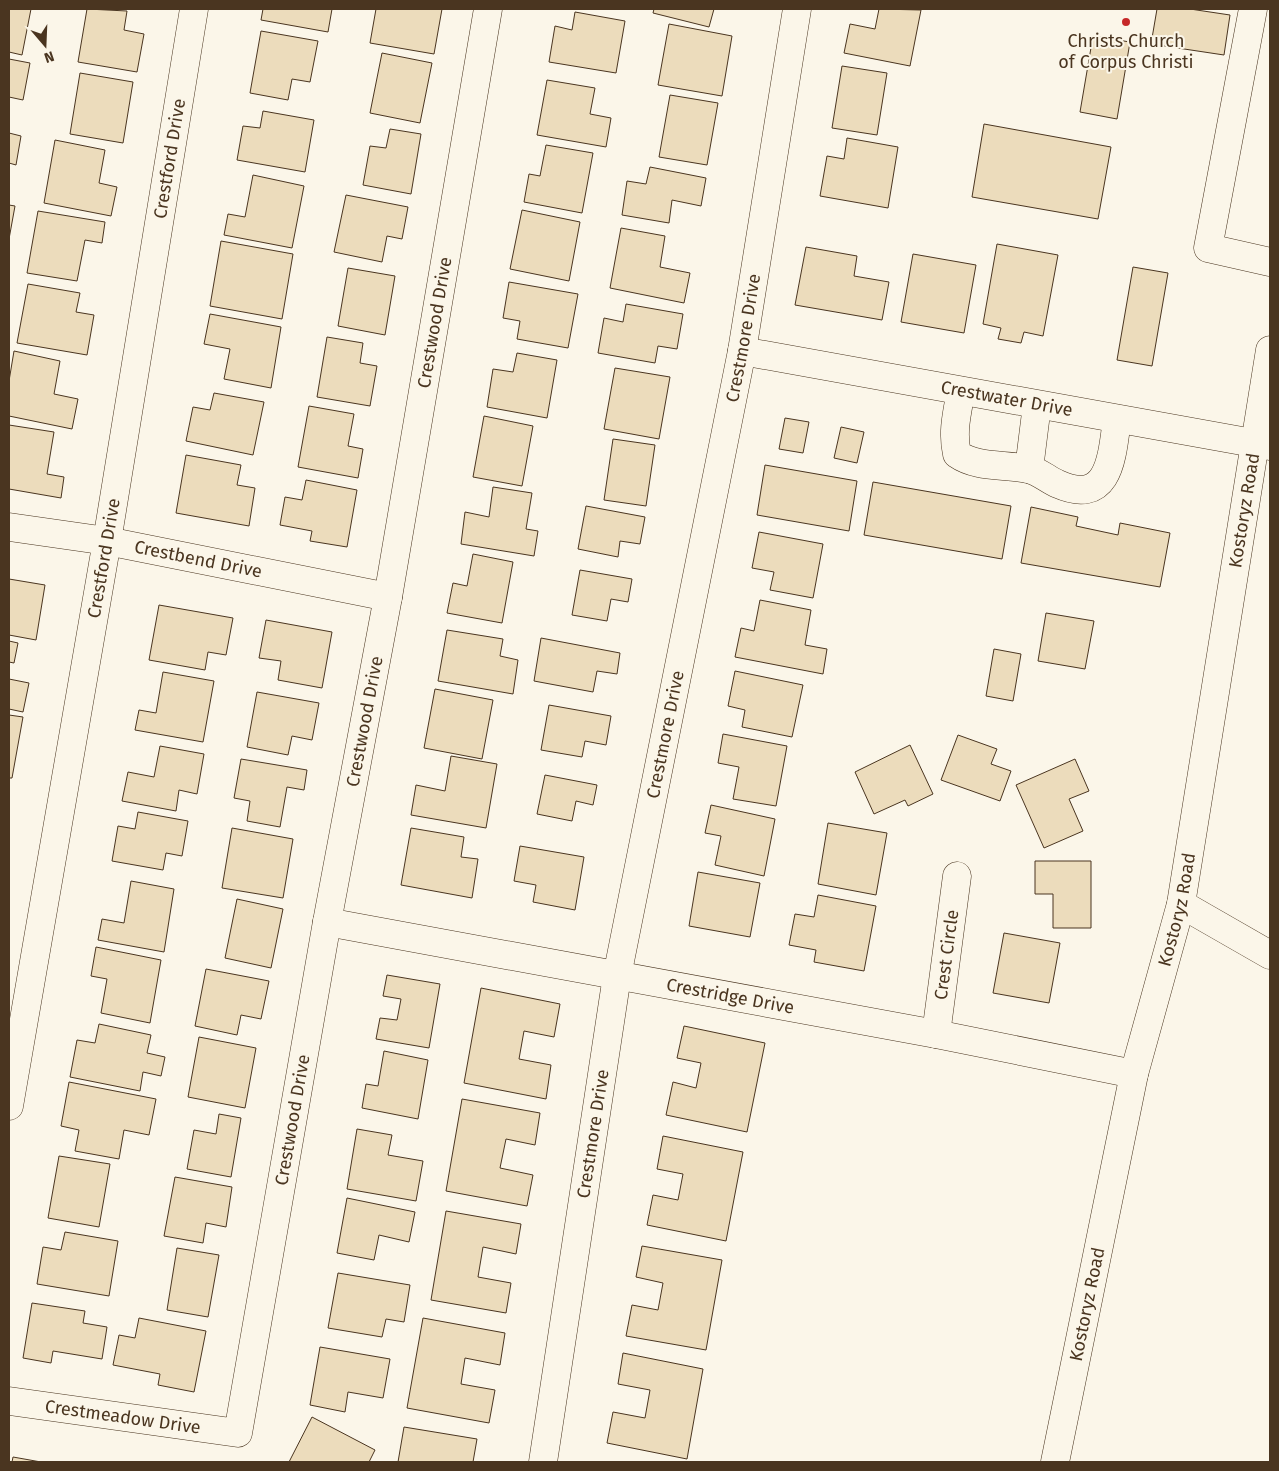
<svg xmlns="http://www.w3.org/2000/svg" width="1279" height="1471" viewBox="0 0 1279 1471" font-family="'Fira Sans',sans-serif">
	<style>
		.building { fill: #ecdcbc; stroke: #4a3520 }
		.lines { fill: none; stroke-linecap: round; stroke-linejoin: round }
		.minor-casing { stroke: #4a3520; stroke-width: 29 }
		.major-casing { stroke: #4a3520; stroke-width: 29 }
		.minor { stroke: #fbf6e9; stroke-width: 28 }
		.major { stroke: #fbf6e9; stroke-width: 28 }
		.poi-dot { fill: #c62828; stroke: #fbf6e9; stroke-width: 2 }
		.labels { text-anchor: middle; dominant-baseline: central; stroke-width: 4; stroke-linejoin: round; paint-order: stroke }
		.poi-label { font-size: 18px; fill: #4a3520; stroke: #fbf6e9 }
		.street-label { font-size: 18px; fill: #4a3520; stroke: #fbf6e9 }
	</style>
	<rect width="100%" height="100%" fill="#fbf6e9"/>
	<!-- building -->
	<g class="building">
		<path d="M9,9H31L22,55L9,52Z"/>
		<path d="M87,9L127,11L124,30L144,34L137,72L78,62Z"/>
		<path d="M263,9H332L328,32L261,20Z"/>
		<path d="M376,9H442L434,54L370,43Z"/>
		<path d="M654,9H714L709,27L653,13Z"/>
		<path d="M879,9L921,10L910,66L844,53L850,24L875,29Z"/>
		<path d="M1157,9H1190L1230,15L1224,55L1151,44Z"/>
		<path d="M575,12L625,21L616,73L549,62L555,26L572,30Z"/>
		<path d="M669,24L732,36L722,96L658,85Z"/>
		<path d="M261,31L318,41L310,82L292,79L288,100L250,93Z"/>
		<path d="M1093,36L1130,42L1117,119L1080,112Z"/>
		<path d="M382,53L432,63L420,123L370,113Z"/>
		<path d="M9,59L30,63L23,100L9,97Z"/>
		<path d="M842,66L887,73L877,135L832,128Z"/>
		<path d="M80,73L133,82L123,143L70,134Z"/>
		<path d="M547,80L595,88L590,114L611,118L606,147L537,135Z"/>
		<path d="M670,95L718,103L707,165L659,157Z"/>
		<path d="M263,111L314,120L305,172L237,160L243,126L260,128Z"/>
		<path d="M984,124L1111,147L1098,219L972,197Z"/>
		<path d="M390,129L421,134L411,194L363,185L370,146L386,148Z"/>
		<path d="M9,133L21,136L16,165L9,163Z"/>
		<path d="M847,138L898,147L888,208L820,196L827,156L844,159Z"/>
		<path d="M55,140L105,150L99,183L117,187L111,216L44,203Z"/>
		<path d="M546,145L593,153L582,213L524,202L529,174L540,176Z"/>
		<path d="M650,167L706,178L701,206L672,200L669,223L622,215L627,181L646,184Z"/>
		<path d="M253,175L304,186L292,248L224,235L228,214L245,217Z"/>
		<path d="M346,195L408,207L402,239L387,236L382,262L334,252Z"/>
		<path d="M9,205L15,206L9,239Z"/>
		<path d="M522,210L580,222L569,281L510,269Z"/>
		<path d="M38,211L105,222L102,243L85,240L77,281L27,273Z"/>
		<path d="M621,228L665,236L660,267L690,273L684,303L610,288Z"/>
		<path d="M221,241L293,254L282,319L210,306Z"/>
		<path d="M997,244L1058,255L1043,336L1024,332L1021,343L998,339L1001,328L983,324Z"/>
		<path d="M806,247L857,256L854,276L889,282L882,320L795,305Z"/>
		<path d="M913,254L976,265L964,333L901,322Z"/>
		<path d="M1133,267L1168,273L1152,366L1117,360Z"/>
		<path d="M348,268L395,276L385,335L338,326Z"/>
		<path d="M509,282L578,294L568,348L517,339L520,321L503,318Z"/>
		<path d="M28,284L80,293L76,312L94,315L87,355L17,343Z"/>
		<path d="M626,304L683,314L677,349L658,346L655,363L598,353L604,318L623,322Z"/>
		<path d="M210,314L281,327L271,388L224,379L230,349L204,344Z"/>
		<path d="M327,337L363,343L360,363L377,366L370,406L317,397Z"/>
		<path d="M14,351L60,361L54,394L78,399L72,429L9,416V381Z"/>
		<path d="M517,353L557,360L547,418L487,407L493,369L513,372Z"/>
		<path d="M615,368L670,377L659,439L604,429Z"/>
		<path d="M214,393L264,402L253,455L186,441L193,407L210,410Z"/>
		<path d="M309,406L354,414L348,446L363,449L358,478L298,467Z"/>
		<path d="M484,416L533,426L522,486L473,477Z"/>
		<path d="M785,418L809,422L803,453L779,449Z"/>
		<path d="M9,425L54,432L47,474L64,477L61,498L9,489Z"/>
		<path d="M841,427L864,432L857,463L834,458Z"/>
		<path d="M613,439L655,445L646,506L604,500Z"/>
		<path d="M186,455L241,465L237,485L255,488L249,526L176,513Z"/>
		<path d="M765,465L857,481L849,531L757,515Z"/>
		<path d="M306,480L357,490L347,547L310,541L312,531L280,525L285,497L302,500Z"/>
		<path d="M873,482L1011,506L1002,559L864,535Z"/>
		<path d="M493,487L532,493L526,529L538,531L534,556L461,544L465,512L489,517Z"/>
		<path d="M586,506L645,517L640,544L620,541L618,557L578,549Z"/>
		<path d="M1031,507L1078,517L1076,526L1118,535L1120,523L1170,533L1160,587L1021,563Z"/>
		<path d="M759,532L823,544L813,598L770,590L774,572L752,568Z"/>
		<path d="M473,554L513,562L502,623L447,613L453,583L467,586Z"/>
		<path d="M580,570L632,579L628,602L611,599L607,621L572,615Z"/>
		<path d="M9,579L45,585L36,640L9,635Z"/>
		<path d="M760,600L811,610L805,645L827,649L823,674L735,657L741,628L754,631Z"/>
		<path d="M159,605L233,618L226,655L208,652L205,670L149,660Z"/>
		<path d="M1046,613L1094,621L1085,669L1038,661Z"/>
		<path d="M266,620L332,632L322,688L278,680L281,661L259,658Z"/>
		<path d="M447,630L503,639L500,656L518,660L513,694L438,681Z"/>
		<path d="M541,638L620,653L617,674L597,671L593,692L534,681Z"/>
		<path d="M9,641L18,643L14,663L9,662Z"/>
		<path d="M994,649L1021,654L1013,701L986,696Z"/>
		<path d="M735,671L803,685L792,737L742,727L745,710L728,706Z"/>
		<path d="M163,672L214,681L203,742L135,730L139,710L156,713Z"/>
		<path d="M9,679L29,683L23,712L9,709Z"/>
		<path d="M435,689L493,700L482,759L424,748Z"/>
		<path d="M257,692L319,703L312,740L292,736L288,755L247,747Z"/>
		<path d="M549,705L611,716L606,745L585,741L582,757L541,750Z"/>
		<path d="M9,715L23,717L12,778H9Z"/>
		<path d="M723,734L787,746L776,806L733,799L739,767L718,763Z"/>
		<path d="M958,735L997,749L991,764L1011,771L1000,801L941,780Z"/>
		<path d="M910,745L933,794L908,806L905,800L874,814L855,772Z"/>
		<path d="M160,746L204,754L197,794L179,790L176,811L122,801L128,772L154,777Z"/>
		<path d="M451,756L497,764L486,828L411,815L416,785L445,791Z"/>
		<path d="M241,759L307,770L304,790L287,787L280,827L247,821L250,801L234,798Z"/>
		<path d="M1075,759L1089,791L1069,799L1083,831L1044,848L1016,785Z"/>
		<path d="M545,775L597,785L593,805L576,801L572,821L537,814Z"/>
		<path d="M711,805L775,819L764,876L715,865L721,836L705,833Z"/>
		<path d="M138,812L188,821L182,856L166,853L163,870L112,861L118,826L135,829Z"/>
		<path d="M828,823L887,833L876,895L818,884Z"/>
		<path d="M232,828L293,839L283,898L222,888Z"/>
		<path d="M411,828L464,837L461,857L478,859L472,898L401,885Z"/>
		<path d="M520,846L584,857L575,910L533,902L536,885L514,881Z"/>
		<path d="M1035,861H1091V928H1053V894H1035Z"/>
		<path d="M698,872L760,883L750,937L689,926Z"/>
		<path d="M131,881L174,889L164,952L98,940L102,919L124,923Z"/>
		<path d="M818,895L876,906L864,971L814,962L816,950L789,945L795,914L814,917Z"/>
		<path d="M237,899L283,909L271,968L225,958Z"/>
		<path d="M1004,933L1060,943L1049,1003L993,993Z"/>
		<path d="M96,947L161,960L150,1023L101,1013L107,979L91,976Z"/>
		<path d="M206,969L269,981L261,1019L241,1015L237,1035L195,1026Z"/>
		<path d="M387,975L440,984L429,1048L376,1039L380,1018L397,1020L401,999L383,996Z"/>
		<path d="M481,988L560,1004L554,1037L524,1031L519,1059L551,1065L546,1099L464,1083Z"/>
		<path d="M99,1024L151,1035L147,1053L165,1057L161,1076L143,1072L140,1091L70,1077L77,1040L95,1043Z"/>
		<path d="M684,1026L765,1043L747,1132L666,1115L673,1082L696,1088L701,1063L677,1058Z"/>
		<path d="M199,1037L256,1048L245,1108L188,1097Z"/>
		<path d="M384,1051L428,1060L418,1119L362,1108L366,1084L378,1086Z"/>
		<path d="M69,1082L156,1099L149,1135L124,1130L119,1159L75,1151L79,1130L61,1126Z"/>
		<path d="M462,1099L540,1113L535,1145L506,1139L500,1168L533,1175L527,1206L446,1191Z"/>
		<path d="M219,1114L241,1118L231,1177L187,1169L194,1130L216,1134Z"/>
		<path d="M357,1129L392,1135L388,1155L423,1161L416,1201L347,1189Z"/>
		<path d="M663,1136L743,1152L726,1241L647,1225L653,1195L678,1200L683,1174L657,1169Z"/>
		<path d="M59,1156L110,1164L99,1227L48,1218Z"/>
		<path d="M175,1177L232,1187L226,1227L206,1223L203,1243L164,1236Z"/>
		<path d="M347,1198L415,1212L409,1242L379,1235L374,1260L337,1253Z"/>
		<path d="M446,1211L521,1224L516,1254L483,1247L478,1277L511,1283L506,1313L431,1300Z"/>
		<path d="M65,1232L118,1241L109,1296L37,1284L43,1247L61,1250Z"/>
		<path d="M642,1246L722,1260L706,1350L626,1336L632,1305L658,1310L663,1283L636,1277Z"/>
		<path d="M177,1248L219,1255L208,1317L167,1310Z"/>
		<path d="M338,1273L410,1285L404,1322L386,1319L382,1337L328,1328Z"/>
		<path d="M32,1303L85,1311L83,1323L107,1327L102,1359L53,1351L51,1363L23,1358Z"/>
		<path d="M139,1318L206,1331L194,1392L158,1385L160,1374L113,1365L119,1335L135,1338Z"/>
		<path d="M423,1318L505,1333L500,1365L465,1358L461,1384L495,1390L489,1423L407,1408Z"/>
		<path d="M320,1347L390,1359L383,1398L348,1392L345,1412L310,1405Z"/>
		<path d="M623,1353L703,1369L687,1459L607,1443L613,1412L645,1418L650,1390L618,1384Z"/>
		<path d="M312,1417L375,1450L369,1462H289Z"/>
		<path d="M404,1427L477,1439L473,1462H398Z"/>
		<path d="M13,1457L41,1462H12Z"/>
	</g>
	<g class="lines">
		<!-- minor casing -->
		<g class="minor-casing">
			<g id="minor">
				<path d="M1253,9L1208,248L1270,262"/>
				<path id="s1" d="M742,351L1270,446"/>
				<path d="M961,391C957,413 952,432 957,454C977,468 1004,464 1028,469C1039,471 1048,480 1058,484C1110,507 1112,456 1117,419"/>
				<path d="M1029,469L1037,405"/>
				<path id="s2" d="M9,527L107,541L388,597"/>
				<path d="M1181,904L1270,955"/>
				<path id="s3" d="M327,922L936,1034L1134,1074"/>
				<path id="s4" d="M936,1034L957,876"/>
				<path id="s5" d="M9,1106L107,541L194,9"/>
				<path id="s6" d="M9,1401L238,1433L327,922L388,597L488,9"/>
				<path id="s7" d="M543,1462L617,976L742,351L797,9"/>
			</g>
		</g>
		<!-- major casing -->
		<g class="major-casing">
			<g id="major">
				<path id="s8" d="M1055,1462L1134,1074L1181,904L1270,350"/>
			</g>
		</g>
		<!-- minor -->
		<use href="#minor" class="minor"/>
		<!-- major -->
		<use href="#major" class="major"/>
	</g>
	<!-- markers -->
	<circle class="poi-dot" cx="1126" cy="22" r="5"/>
	<g class="labels">
		<!-- poi labels -->
		<g class="poi-label">
			<text x="1126" y="41">Christs Church<tspan x="1126" dy="21">of Corpus Christi</tspan></text>
		</g>
		<!-- street labels -->
		<g class="street-label">
			<text stroke="none"><textPath href="#s5" startOffset="961">Crestford Drive</textPath></text>
			<text stroke="none"><textPath href="#s6" startOffset="1359">Crestwood Drive</textPath></text>
			<text stroke="none"><textPath href="#s7" startOffset="1142">Crestmore Drive</textPath></text>
			<text stroke="none"><textPath href="#s1" startOffset="269">Crestwater Drive</textPath></text>
			<text stroke="none"><textPath href="#s8" startOffset="971">Kostoryz Road</textPath></text>
			<text stroke="none"><textPath href="#s5" startOffset="556">Crestford Drive</textPath></text>
			<text stroke="none"><textPath href="#s2" startOffset="192">Crestbend Drive</textPath></text>
			<text stroke="none"><textPath href="#s6" startOffset="954">Crestwood Drive</textPath></text>
			<text stroke="none"><textPath href="#s7" startOffset="738">Crestmore Drive</textPath></text>
			<text stroke="none"><textPath href="#s8" startOffset="566">Kostoryz Road</textPath></text>
			<text stroke="none"><textPath href="#s4" startOffset="80">Crest Circle</textPath></text>
			<text stroke="none"><textPath href="#s3" startOffset="410">Crestridge Drive</textPath></text>
			<text stroke="none"><textPath href="#s6" startOffset="549">Crestwood Drive</textPath></text>
			<text stroke="none"><textPath href="#s7" startOffset="332">Crestmore Drive</textPath></text>
			<text stroke="none"><textPath href="#s8" startOffset="161">Kostoryz Road</textPath></text>
			<text stroke="none"><textPath href="#s6" startOffset="115">Crestmeadow Drive</textPath></text>
		</g>
	</g>
	<!-- border -->
	<rect width="1279" height="1471" fill="none" stroke="#4a3520" stroke-width="20"/>
	<!-- north arrow -->
	<g transform="translate(45 45) rotate(161)" stroke="#fbf6e9" stroke-width="4" paint-order="stroke">
	<path d="M0-4L9 19L0 12L-9 19Z" fill="#4a3520"/>
	<text y="-8" font-size="14" font-weight="bold" text-anchor="middle" fill="#4a3520">N</text>
	</g>
</svg>
